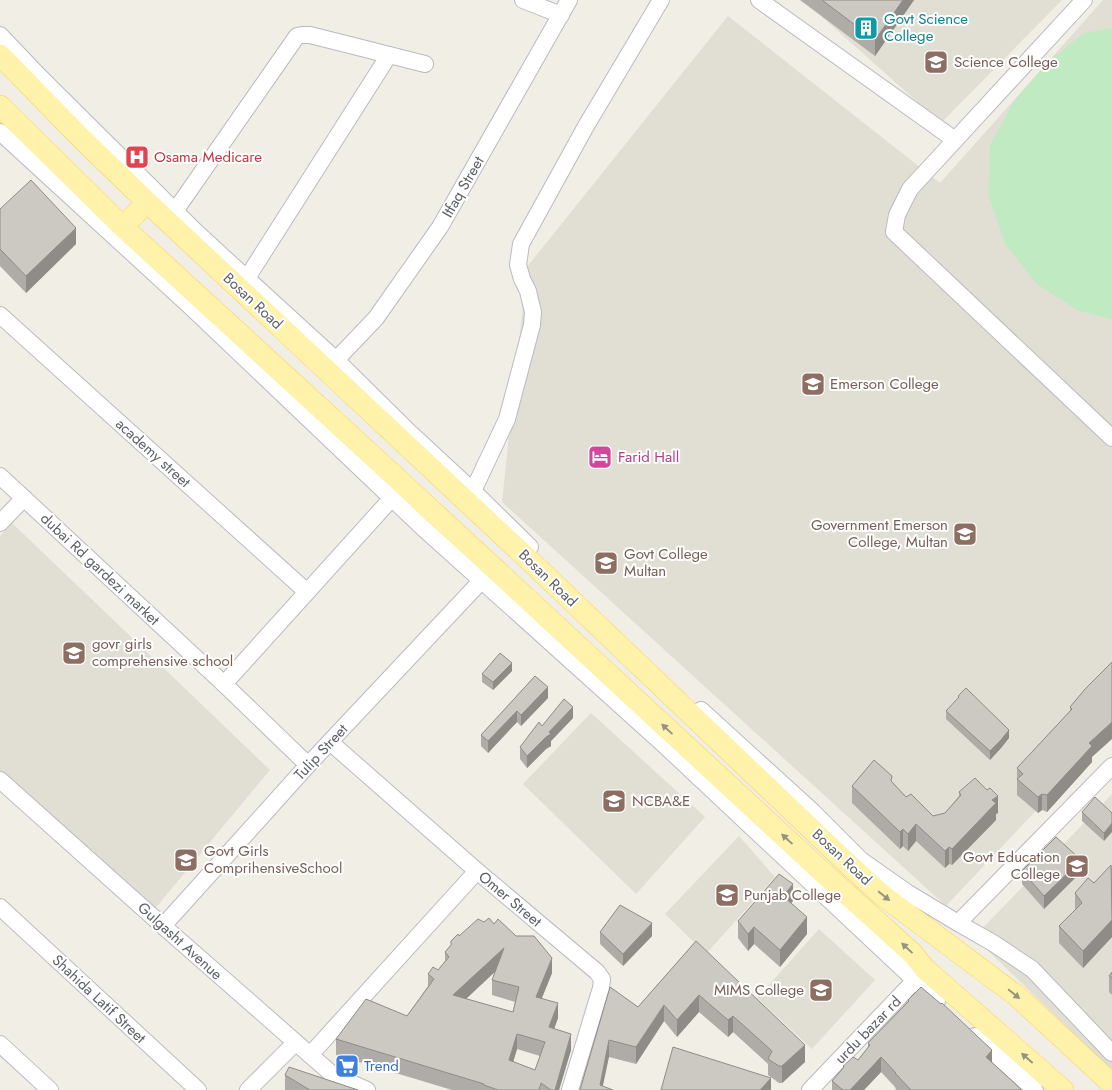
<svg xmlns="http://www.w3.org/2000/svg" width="1112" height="1090" viewBox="0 0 1112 1090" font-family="Jost,sans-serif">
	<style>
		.education { fill: #e1ded4 }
		.green { fill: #c0eac1 }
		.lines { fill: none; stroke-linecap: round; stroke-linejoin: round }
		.minor-casing { stroke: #b8bbc0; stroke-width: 18 }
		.major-casing { stroke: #fdd052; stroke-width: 22 }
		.minor { stroke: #fff; stroke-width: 16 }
		.major { stroke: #fff3ac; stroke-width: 21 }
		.wall { fill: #afaca7; fill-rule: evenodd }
		.shaded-wall { fill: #8f8c88 }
		.building { fill: #ccc8c2; stroke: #8f8c88; fill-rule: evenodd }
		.oneway { fill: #96947f }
		.labels { text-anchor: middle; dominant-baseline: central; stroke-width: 4; stroke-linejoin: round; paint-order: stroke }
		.culture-label { font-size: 15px; fill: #0d838f; stroke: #fff; text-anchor: start }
		.education-label { font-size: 15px; fill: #785e54; stroke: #fff; text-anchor: start }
		.health-label { font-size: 15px; fill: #be3a42; stroke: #fff; text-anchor: start }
		.street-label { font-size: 15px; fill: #5d6167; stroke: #fff }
		.hotel-label { font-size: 15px; fill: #b23c85; stroke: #fff; text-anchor: start }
		.shop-label { font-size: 15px; fill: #366cbe; stroke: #fff; text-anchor: start }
	</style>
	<rect width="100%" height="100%" fill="#f1eee6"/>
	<!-- education -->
	<g class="education">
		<path d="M803,0H1062L941,123Z"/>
		<path d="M1103,0H1112V730L946,906L502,502L527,267L728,16L940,183Z"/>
		<path d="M12,523L270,770L153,911L0,771V536Z"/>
		<path d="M591,713L705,817L636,894L523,784Z"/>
		<path d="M1112,794V1071L974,937Z"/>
		<path d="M739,836L775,877L706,954L665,914Z"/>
		<path d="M819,929L875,980L812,1049L757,998Z"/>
	</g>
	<!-- green -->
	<path class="green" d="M1112,28V319L1079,311L1037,284L1005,244L989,196L990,145L1015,100L1048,62L1084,33Z"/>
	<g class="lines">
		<!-- minor casing -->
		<g class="minor-casing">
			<g id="minor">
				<path d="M523,0L561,15"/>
				<path d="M759,0L955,140"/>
				<path d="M1084,0L910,189L897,215L894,232L1112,438"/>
				<path d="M0,35L38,75L196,232L336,360L406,429L473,491L530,547"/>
				<path d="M0,132L191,307L422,527L661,742L937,1001"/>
				<path d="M175,211L297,36L302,35H310L425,64"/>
				<path d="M247,278L389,55"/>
				<path d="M0,315L307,592"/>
				<path d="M336,360L376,318L440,227L569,0"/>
				<path d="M0,476L224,684L308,765"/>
				<path d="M473,491L507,419L532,325L533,312L528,291L522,279L518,265L521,244L586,126L661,0"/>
				<path d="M0,523L24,498"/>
				<path d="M224,684L392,498"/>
				<path d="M701,710L812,811L861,860L908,893L958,923L993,943L1032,969L1112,1053"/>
				<path d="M330,742L477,871L597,972L602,979L601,988L570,1090"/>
				<path d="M0,780L163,926L333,1075L367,1090"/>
				<path d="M0,907L198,1090"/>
				<path d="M958,923L1112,766"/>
				<path d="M163,926L308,765L482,580"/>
				<path d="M975,1036L1035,1090"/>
				<path d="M0,1044L50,1090"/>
				<path d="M310,1055L477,871"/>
				<path d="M248,1090L295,1043"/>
				<path d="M810,1090L920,975"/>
			</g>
		</g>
		<!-- major casing -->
		<g class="major-casing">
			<g id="major">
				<path d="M0,55L80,137L147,202L528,559L849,865L882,895L1017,996L1112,1084"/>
				<path d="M0,106L123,227L402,483L819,869L912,953L925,969L1063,1090"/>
				<path d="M123,227L147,202"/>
			</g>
		</g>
		<!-- minor -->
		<use href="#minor" class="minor"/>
		<!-- major -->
		<use href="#major" class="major"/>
	</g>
	<!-- wall -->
	<g class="wall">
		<path d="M800,0H914L875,56Z"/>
		<path d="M0,209L76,244L26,293L0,266Z"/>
		<path d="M512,671L493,690L482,682V674Z"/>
		<path d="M535,676L548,698L521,726L517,722L488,753L481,746V735Z"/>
		<path d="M1086,688L1092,762L1047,812L1042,810L1038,813L1017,795V768L1070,711V707Z"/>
		<path d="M958,696L1009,738L1001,748L990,760L946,719V711L958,699Z"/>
		<path d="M573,718L551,741V746L546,749L527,768L520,759V747L542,726Z"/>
		<path d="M892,782L906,797L933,816L945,813L959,796V792L998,813L996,814V820L952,865L949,864L945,868L916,841L908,851L903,846L900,849L852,803V786Z"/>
		<path d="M1082,812L1112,813L1104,841L1082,821Z"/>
		<path d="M1112,866V937L1083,968L1059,943V926L1075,910V893L1094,883Z"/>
		<path d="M1022,871L1081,872L1044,909L1022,884Z"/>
		<path d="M793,901L791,903L807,934L780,967L754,944L748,951L738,938V921Z"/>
		<path d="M484,922L494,924L552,973L542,998L558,1018L554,1029L571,1050L559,1090H452L336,1055V1039L407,1016L428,986V974L438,970L445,961V952L459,936ZM495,972L492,980V995L515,1002L513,1012L466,999ZM517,1049L540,1056L535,1070L513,1062Z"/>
		<path d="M600,932L652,936L623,966L600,944Z"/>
		<path d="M696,941L805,1062L782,1083H779L768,1075V1064L733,1032L728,1037L699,1012L677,1037L664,1021L636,1064L609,1057L580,1090L610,987L638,1007Z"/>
		<path d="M1112,972V995L1109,992V976Z"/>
		<path d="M908,1000L992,1063L1022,1090H896L895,1087L881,1072L864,1090H832V1081L843,1068V1066L858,1060L868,1047V1043L908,1001Z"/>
		<path d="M285,1075L358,1090H285Z"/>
	</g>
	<!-- shaded-wall -->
	<g class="shaded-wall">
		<path d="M903,0H914L875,56V40Z"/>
		<path d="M76,228V244L26,293V276Z"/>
		<path d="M512,663V671L493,690V682Z"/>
		<path d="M548,687V698L521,726V715Z"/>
		<path d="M573,707V718L551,741V746L546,749L527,768V756L549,732Z"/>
		<path d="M517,711V722L488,753V741Z"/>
		<path d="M1112,722V739L1092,757V762L1047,812V795L1089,743Z"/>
		<path d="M1009,730V738L1001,748L990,760V751Z"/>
		<path d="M1042,794V810L1038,813V797Z"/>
		<path d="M998,796V813L996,814V820L952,865V849L992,800Z"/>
		<path d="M1112,823V832L1104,841V833Z"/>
		<path d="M916,824V841L908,851V834Z"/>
		<path d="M903,829V846L900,849V832Z"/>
		<path d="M949,847V864L945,868V851Z"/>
		<path d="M1081,860V872L1044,909V896Z"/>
		<path d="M793,884V901L783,912V896Z"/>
		<path d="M807,917V934L780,967V950Z"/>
		<path d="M1112,920V937L1083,968V951Z"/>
		<path d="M652,923V936L623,966V954Z"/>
		<path d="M754,927V944L748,951V934Z"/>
		<path d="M504,948V963L453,1011V995Z"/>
		<path d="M552,958V973L536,1012V997Z"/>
		<path d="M699,995V1012L677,1037V1020Z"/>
		<path d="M558,1003V1018L549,1043V1027Z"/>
		<path d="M664,1005V1021L636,1064V1047Z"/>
		<path d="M733,1016V1032L728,1037V1020Z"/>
		<path d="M517,1034V1049L509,1076V1060Z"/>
		<path d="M571,1034V1050L559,1090H555Z"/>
		<path d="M609,1040V1057L602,1090L600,1085Z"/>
		<path d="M805,1045V1062L782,1083V1066Z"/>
		<path d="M992,1050V1065L986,1057Z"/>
		<path d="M881,1057V1072L864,1090H850Z"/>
		<path d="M771,1078V1090H760Z"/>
	</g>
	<!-- building -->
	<g class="building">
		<path d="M822,0H903L875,40Z"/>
		<path d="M31,180L76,228L26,276L0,249V209Z"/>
		<path d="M500,653L512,663L493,682L482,674Z"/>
		<path d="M1112,662V722L1089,743L1092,746L1047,795L1042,794L1038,797L1017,779L1023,774L1017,768L1072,709L1070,707L1086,688Z"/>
		<path d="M535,676L548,687L521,715L517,711L488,741L481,735Z"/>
		<path d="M966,688L1009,730L1001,740L990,751L946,711L959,697L958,696Z"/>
		<path d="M564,699L573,707L549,732L551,734L546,737L527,756L520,747L539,722L542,726Z"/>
		<path d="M874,760L892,776L891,781L906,797L911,794L933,816L945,813L961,795L959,792L975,778L987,790L990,788L998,796L992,800L996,803L952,849L949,847L945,851L916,824L908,834L903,829L900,832L852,786Z"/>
		<path d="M1095,797L1112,813V823L1104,833L1082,812Z"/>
		<path d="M1056,837L1081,860L1044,896L1022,871Z"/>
		<path d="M1111,865L1112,920L1083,951L1059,926L1082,903L1075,893L1088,878L1094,883Z"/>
		<path d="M779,874L793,884L783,896L807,917L780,950L754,927L748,934L738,921Z"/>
		<path d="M620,905L652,923L623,954L600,932Z"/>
		<path d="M489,918L494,924L498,919L516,936H534L552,958L536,997L558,1003L549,1027L571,1034L555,1090H551L541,1083L539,1090H498L484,1085V1084L336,1039L366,999L407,1016L434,979L428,974L433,967L438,970L449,957L445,952L451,945V941L458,934L459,936L478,919L484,922ZM504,948L492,980L519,987L513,1012L453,995ZM517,1034L545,1042L535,1070L509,1060Z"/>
		<path d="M696,941L805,1045L782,1066H779L768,1059L772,1051L733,1016L728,1020L699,995L677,1020L664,1005L636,1047L609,1040L600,1085L613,1090H580L610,987L638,1007Z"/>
		<path d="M1112,972V978L1109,976Z"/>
		<path d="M921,987L941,1004L942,1003L992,1050L986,1057L1022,1090H911L895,1073H896L881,1057L850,1090H843L832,1081L844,1067L843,1066L853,1057L858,1060L870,1045L868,1043L909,1001L908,1000Z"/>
		<path d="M673,1047L771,1078L760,1090H661Z"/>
		<path d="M289,1067L358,1090H310L285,1075Z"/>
	</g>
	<!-- one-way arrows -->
	<defs><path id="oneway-solid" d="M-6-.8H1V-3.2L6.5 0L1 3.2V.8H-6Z" transform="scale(1.25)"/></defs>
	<g class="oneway">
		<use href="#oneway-solid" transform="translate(667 729) rotate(-137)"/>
		<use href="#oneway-solid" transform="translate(787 839) rotate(-137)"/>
		<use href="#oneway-solid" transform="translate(884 896) rotate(39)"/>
		<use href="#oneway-solid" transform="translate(907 948) rotate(-137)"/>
		<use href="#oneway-solid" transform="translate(1014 994) rotate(39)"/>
		<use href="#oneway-solid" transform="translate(1027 1058) rotate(-139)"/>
	</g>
	<!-- icons -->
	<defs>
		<g id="building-square" transform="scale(1.25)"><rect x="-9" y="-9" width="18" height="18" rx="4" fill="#0f9aa8" stroke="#fff"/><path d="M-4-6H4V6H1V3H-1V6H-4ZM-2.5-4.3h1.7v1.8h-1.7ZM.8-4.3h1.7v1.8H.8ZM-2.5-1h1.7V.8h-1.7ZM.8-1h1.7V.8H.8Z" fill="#fff"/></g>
		<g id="university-square" transform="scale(1.25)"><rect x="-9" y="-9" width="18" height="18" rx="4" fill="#8d6e63" stroke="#fff"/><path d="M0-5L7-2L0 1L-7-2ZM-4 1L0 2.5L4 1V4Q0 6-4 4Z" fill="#fff"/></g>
		<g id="hospital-square" transform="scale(1.25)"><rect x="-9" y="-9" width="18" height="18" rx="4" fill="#e0444e" stroke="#fff"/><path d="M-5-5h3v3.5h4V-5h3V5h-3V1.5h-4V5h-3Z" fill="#fff"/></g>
		<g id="hotel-square" transform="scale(1.25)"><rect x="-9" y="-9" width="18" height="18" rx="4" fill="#d1479c" stroke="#fff"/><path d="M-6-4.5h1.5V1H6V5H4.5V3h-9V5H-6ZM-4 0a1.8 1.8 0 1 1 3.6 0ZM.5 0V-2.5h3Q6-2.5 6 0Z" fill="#fff"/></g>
		<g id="school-square" transform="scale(1.25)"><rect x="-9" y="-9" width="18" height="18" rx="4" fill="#8d6e63" stroke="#fff"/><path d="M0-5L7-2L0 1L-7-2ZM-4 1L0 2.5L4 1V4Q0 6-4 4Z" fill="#fff"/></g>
		<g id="supermarket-square" transform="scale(1.25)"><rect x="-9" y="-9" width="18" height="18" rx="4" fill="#3f7fe0" stroke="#fff"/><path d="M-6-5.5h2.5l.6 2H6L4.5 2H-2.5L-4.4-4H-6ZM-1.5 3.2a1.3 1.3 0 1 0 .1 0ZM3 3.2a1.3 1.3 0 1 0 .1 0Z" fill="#fff"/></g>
	</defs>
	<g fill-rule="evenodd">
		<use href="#building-square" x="866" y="28"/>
		<use href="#university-square" x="936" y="62"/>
		<use href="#hospital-square" x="137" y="157"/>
		<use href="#university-square" x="813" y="384"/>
		<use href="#hotel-square" x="600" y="457"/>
		<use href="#school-square" x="965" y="534"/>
		<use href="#school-square" x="606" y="563"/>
		<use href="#university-square" x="74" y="653"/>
		<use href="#university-square" x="614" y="801"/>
		<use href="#school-square" x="186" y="860"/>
		<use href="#university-square" x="1077" y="866"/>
		<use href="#school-square" x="727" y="895"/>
		<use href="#school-square" x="821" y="990"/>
		<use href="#supermarket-square" x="347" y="1066"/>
	</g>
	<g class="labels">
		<!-- culture labels -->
		<g class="culture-label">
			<text x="884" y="19">Govt Science<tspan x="884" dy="17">College</tspan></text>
		</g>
		<!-- education labels -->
		<g class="education-label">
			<text x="954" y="62">Science College</text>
			<text x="830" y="384">Emerson College</text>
			<text x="948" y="525" text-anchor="end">Government Emerson<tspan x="948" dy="17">College, Multan</tspan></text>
			<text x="624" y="554">Govt College<tspan x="624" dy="17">Multan</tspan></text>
			<text x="92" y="644">govr girls<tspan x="92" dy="17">comprehensive school</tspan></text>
			<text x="632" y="801">NCBA&amp;E</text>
			<text x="204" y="851">Govt Girls<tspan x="204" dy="17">ComprihensiveSchool</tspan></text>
			<text x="1060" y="857" text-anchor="end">Govt Education<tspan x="1060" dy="17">College</tspan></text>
			<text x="744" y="895">Punjab College</text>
			<text x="804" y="990" text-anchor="end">MIMS College</text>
		</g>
		<!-- health labels -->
		<g class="health-label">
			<text x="154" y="157">Osama Medicare</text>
		</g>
		<!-- street labels -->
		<g class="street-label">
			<text transform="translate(463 187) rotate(-60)">Itfaq Street</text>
			<text transform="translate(253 301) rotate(43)">Bosan Road</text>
			<text transform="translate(153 453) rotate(42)">academy street</text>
			<text transform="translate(100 569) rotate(43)">dubai Rd gardezi market</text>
			<text transform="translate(548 578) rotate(44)">Bosan Road</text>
			<text transform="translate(321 752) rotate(-47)">Tulip Street</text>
			<text transform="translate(842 857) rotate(43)">Bosan Road</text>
			<text transform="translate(510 899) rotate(40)">Omer Street</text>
			<text transform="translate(180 941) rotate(42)">Gulgasht Avenue</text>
			<text transform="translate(99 999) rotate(43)">Shahida Latif Street</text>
			<text transform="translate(868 1030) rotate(-46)">urdu bazar rd</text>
		</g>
		<!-- hotel labels -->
		<g class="hotel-label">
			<text x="618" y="457">Farid Hall</text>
		</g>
		<!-- shop labels -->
		<g class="shop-label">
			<text x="364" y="1066">Trend</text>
		</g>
	</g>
</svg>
